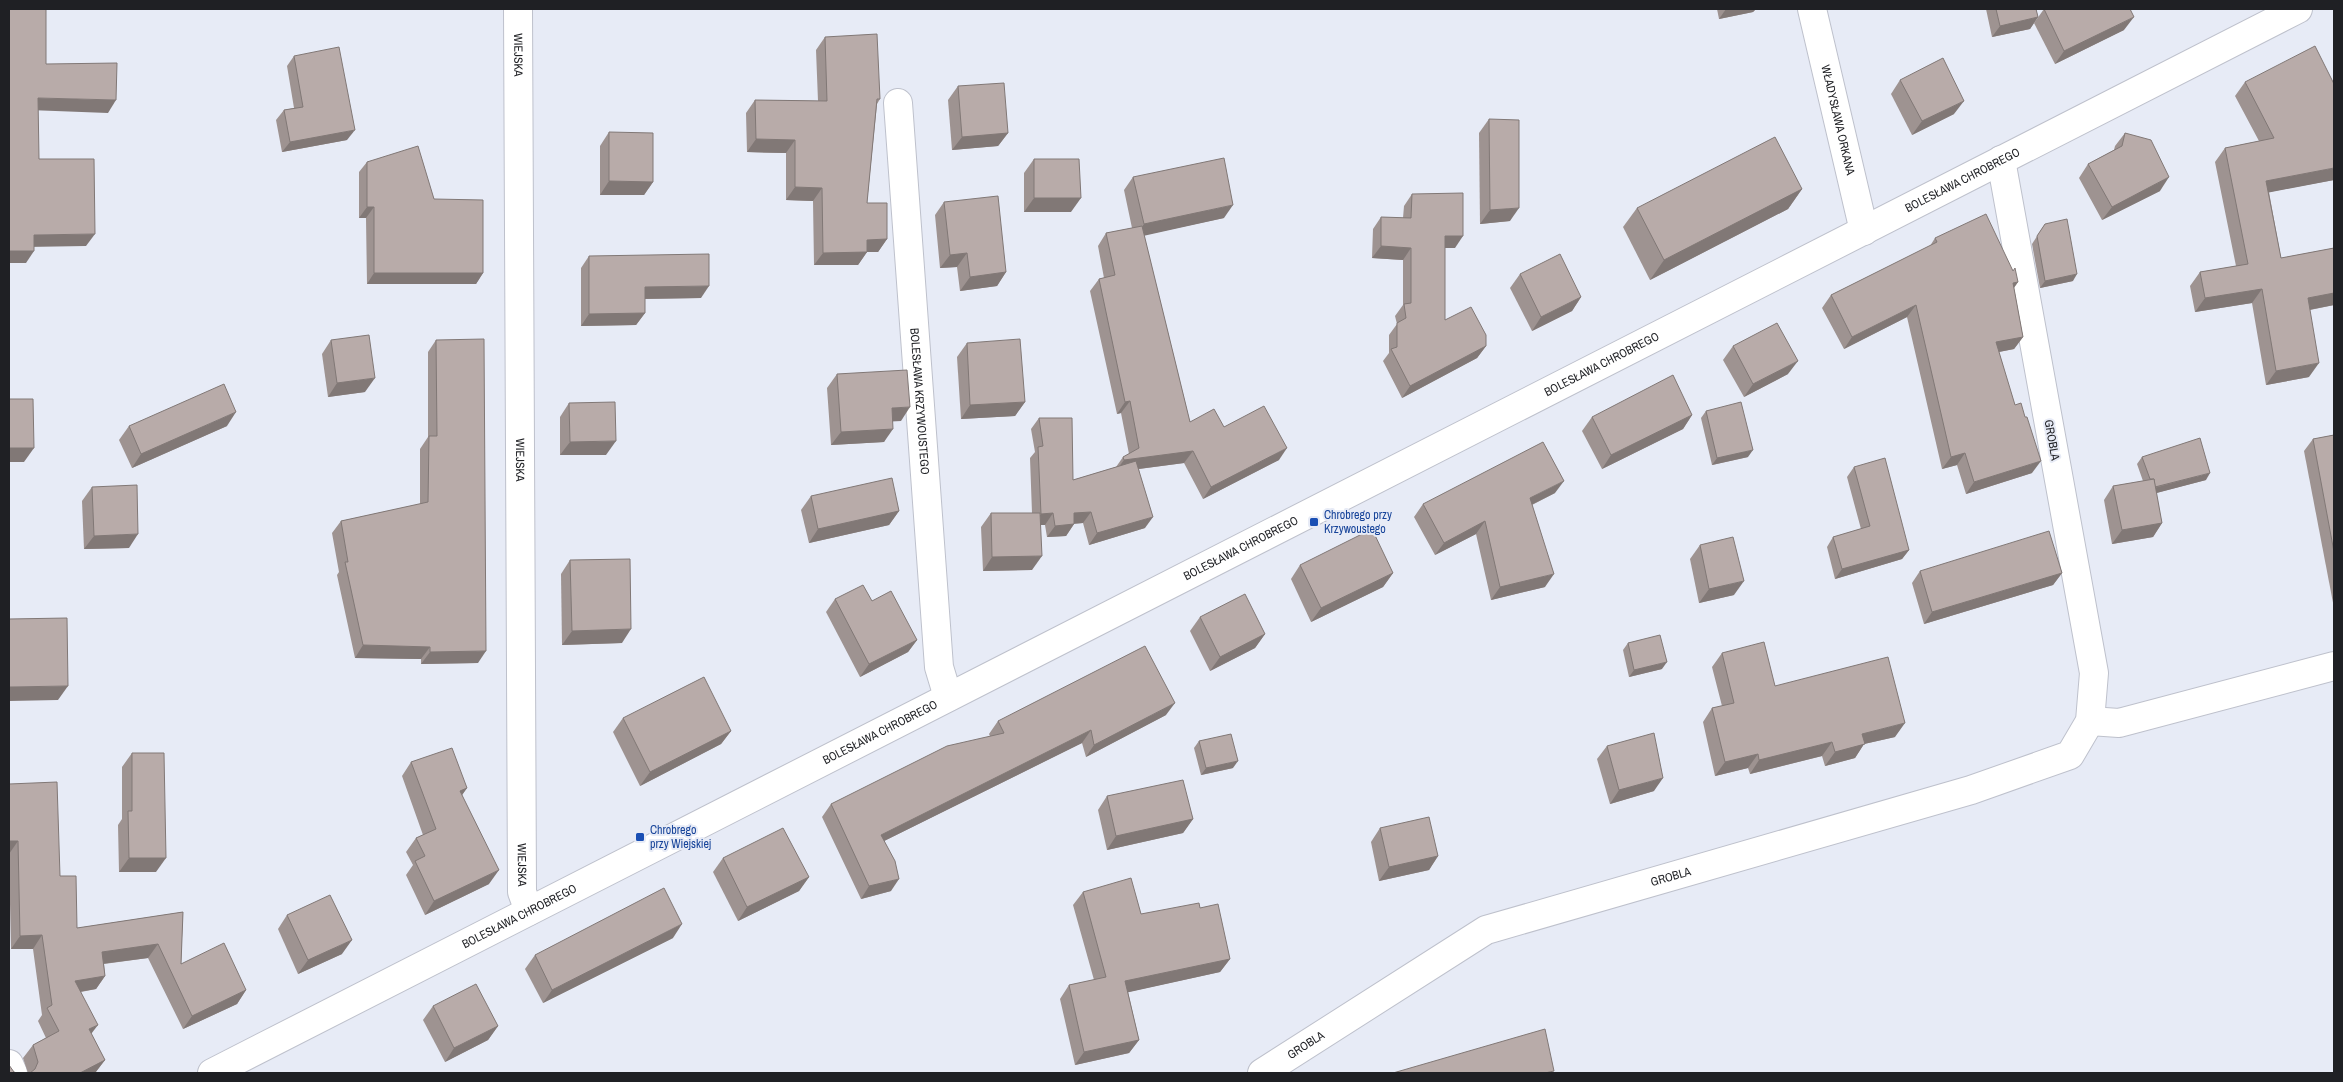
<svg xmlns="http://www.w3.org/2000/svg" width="2343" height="1082" viewBox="0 0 2343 1082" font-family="'Archivo Narrow',sans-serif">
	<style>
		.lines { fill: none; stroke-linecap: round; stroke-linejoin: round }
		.street-casing { stroke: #bec1cc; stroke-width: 30 }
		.street { stroke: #fff; stroke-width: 28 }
		.wall { fill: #9e9391 }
		.shaded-wall { fill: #817876 }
		.building { fill: #b8aba9; stroke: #817876 }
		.transit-dot { fill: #1a4fb4; stroke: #e7ebf6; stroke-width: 2 }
		.labels { text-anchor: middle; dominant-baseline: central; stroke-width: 4; stroke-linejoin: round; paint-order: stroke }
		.street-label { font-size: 12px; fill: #1f2024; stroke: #e7ebf6 }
		.transit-label { font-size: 12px; fill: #164399; stroke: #e7ebf6; text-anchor: start }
	</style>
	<rect width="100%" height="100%" fill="#e7ebf6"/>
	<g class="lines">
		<!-- street casing -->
		<g class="street-casing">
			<g id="street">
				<path id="s1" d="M518,9L522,892L529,911"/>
				<path id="s2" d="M1812,9L1864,231"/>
				<path id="s3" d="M898,103L939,667L948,697"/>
				<path d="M2090,721L2119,723L2334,666"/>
				<path d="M9,1064L13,1073"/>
				<path id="s4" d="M212,1073L2298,9"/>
				<path id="s5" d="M1262,1073L1486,930L1971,790L2070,755L2090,721L2094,673L2001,160"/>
			</g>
		</g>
		<!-- street -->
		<use href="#street" class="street"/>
	</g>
	<!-- wall -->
	<g class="wall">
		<path d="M1717,9H1756L1753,12L1719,19Z"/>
		<path d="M1986,9H2036L2038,17L2030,29L1992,37Z"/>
		<path d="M2044,9L2124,30L2055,64L2034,23Z"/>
		<path d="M825,37L880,99L877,104L867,203L887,239L878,252H867L858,265H814L813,201L786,200V153L747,152L746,113L755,100L818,101L816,50Z"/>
		<path d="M294,56L347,140L282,152L276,120L284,110L294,108L287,66Z"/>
		<path d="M1900,80L1954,114L1912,135L1891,94Z"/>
		<path d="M2245,82L2334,180L2269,192L2281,258L2334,248V305L2310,310L2309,377L2266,385L2252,303L2195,312L2190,286L2200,272L2236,266L2215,162L2225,148L2259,141L2235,96Z"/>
		<path d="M958,86L1008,133L998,146L952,150L948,100Z"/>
		<path d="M1489,119L1510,221L1480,224L1479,133Z"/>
		<path d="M609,132L653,182L644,195H600V146Z"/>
		<path d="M2125,133L2160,191L2102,220L2079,178L2088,164L2114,150L2115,146Z"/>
		<path d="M1034,159L1071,212H1024V173Z"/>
		<path d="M367,162L483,273L476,284H367L366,218H359V172Z"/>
		<path d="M1133,177L1224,218L1144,235L1190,422L1224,427L1279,460L1203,499L1184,463L1139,469L1145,528L1089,545L1083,523L1074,524L1066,536L1047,537L1045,525H1041L1032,570L983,571L981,527L991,513H1032L1030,458L1035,452L1031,429L1039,418L1073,480L1116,467L1123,457L1129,454L1121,413L1117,414L1090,291L1099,279L1104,278L1098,246L1106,233L1132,228L1124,190Z"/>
		<path d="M1802,189L1788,209L1650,280L1623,227L1637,208Z"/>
		<path d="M1412,194L1455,248H1445V320L1486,346L1477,358L1402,398L1383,361L1389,353V335L1397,324L1395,316L1403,305V260L1372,258L1373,229L1381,217L1403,218L1404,206Z"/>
		<path d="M944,202L1006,272L997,286L960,291L957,267L940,268L935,215Z"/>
		<path d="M2045,224L2073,281L2040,288L2032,244Z"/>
		<path d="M1935,238L2018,282L2014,288L2023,337L2014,349L1999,352L2032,473L1966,494L1957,465L1942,469L1907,317L1844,349L1822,308L1831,295L1930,246Z"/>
		<path d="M589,256L701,298L645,299V313L636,325L581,326V268Z"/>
		<path d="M1520,274L1581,297L1572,311L1532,331L1510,288Z"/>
		<path d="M331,340L365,392L328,397L322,354Z"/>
		<path d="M436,340L478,663L421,664V659L355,658L337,575L339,572L332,533L341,521L420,504V449L428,437V352Z"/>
		<path d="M967,343L1025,402L1015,416L961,419L957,357Z"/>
		<path d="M1733,346L1788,374L1744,397L1723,360Z"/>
		<path d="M837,374L901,421H893L884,442L831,445L827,388Z"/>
		<path d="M569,403L606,455H560V417Z"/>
		<path d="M1706,411L1748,457L1712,465L1701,418Z"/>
		<path d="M1692,415L1683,429L1602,469L1582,431L1592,417Z"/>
		<path d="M129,426H227L132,468L119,440Z"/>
		<path d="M2334,435V608L2304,451L2313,439Z"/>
		<path d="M2142,457L2206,480L2156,493L2162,523L2153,537L2112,544L2104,500L2113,486L2143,481L2137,464Z"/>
		<path d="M1854,467L1909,550L1902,559L1835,579L1827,547L1833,537L1861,529L1847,477Z"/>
		<path d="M92,487L129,548L84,549L82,501Z"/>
		<path d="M1555,493L1532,505L1545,587L1491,600L1476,534L1435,555L1414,517L1423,504Z"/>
		<path d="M811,496L899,511L889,525L809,543L801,510Z"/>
		<path d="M1700,545L1734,595L1699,603L1690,559Z"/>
		<path d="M570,560L622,643L562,645L561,574Z"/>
		<path d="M1300,565L1393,573L1383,587L1311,622L1291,579Z"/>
		<path d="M1920,571L2062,573L2053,585L1924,624L1912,583Z"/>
		<path d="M835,599L872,601L917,640L908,652L860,677L826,612Z"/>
		<path d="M1200,617L1265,634L1255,648L1210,671L1190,631Z"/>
		<path d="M1628,643L1662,669L1629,677L1623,650Z"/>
		<path d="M1722,653L1775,686L1895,737L1864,744L1855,758L1825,766L1822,756L1750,774L1748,768L1715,776L1703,722L1712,708L1722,706L1712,667Z"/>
		<path d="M1166,715L1086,757L1082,743L884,841L891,891L861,899L822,817L831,804L990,736L989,734L998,721Z"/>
		<path d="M623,718L731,731L721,744L640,786L613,732Z"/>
		<path d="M1199,741L1233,768L1201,775L1194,748Z"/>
		<path d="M1607,746L1654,791L1610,804L1597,759Z"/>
		<path d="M132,753L156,872H119L118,825L122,819V767Z"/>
		<path d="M411,762L467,788L462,795L489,884L425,915L406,875L413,865L406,852L416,838L423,835L402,776Z"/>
		<path d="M9,784L60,876L77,928L183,912L181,964L246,990L237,1004L183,1029L148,958L104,964L105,976L96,989L81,992L91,1034L105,1060L95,1073H28L23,1058L33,1045L46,1038L38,1021L42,1015L33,949H11L9,859Z"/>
		<path d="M1107,796L1193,819L1183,833L1107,850L1098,810Z"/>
		<path d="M1380,828L1438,856L1429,870L1379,881L1371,842Z"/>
		<path d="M723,858L809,877L799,891L738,921L713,872Z"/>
		<path d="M1083,892L1141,914L1200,908L1230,959L1220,972L1128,992L1139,1040L1129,1053L1075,1065L1060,999L1069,985L1094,980L1073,905Z"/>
		<path d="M287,915L342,954L298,974L278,929Z"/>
		<path d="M673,938L543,1003L525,969L535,955Z"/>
		<path d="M433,1006L498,1026L488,1040L445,1062L423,1020Z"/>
	</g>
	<!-- shaded-wall -->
	<g class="shaded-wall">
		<path d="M1726,9H1756L1753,12L1719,19Z"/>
		<path d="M2038,17L2030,29L1992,37L2000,26Z"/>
		<path d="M2134,17L2124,30L2055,64L2064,51Z"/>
		<path d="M38,98L116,100L108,113L29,110Z"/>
		<path d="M1964,101L1954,114L1912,135L1922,121Z"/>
		<path d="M355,130L347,140L282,152L290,142Z"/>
		<path d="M1008,133L998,146L952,150L962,137Z"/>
		<path d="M756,139L795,140L786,153L747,152Z"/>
		<path d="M2334,168V180L2256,195L2266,181Z"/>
		<path d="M2169,177L2160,191L2102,220L2112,207Z"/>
		<path d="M609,181L653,182L644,195H600Z"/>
		<path d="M795,187L822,188L813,201L786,200Z"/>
		<path d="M1802,189L1788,209L1650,280L1664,260Z"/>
		<path d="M1034,198H1081L1071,212H1024Z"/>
		<path d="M1233,205L1224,218L1134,238L1144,224Z"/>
		<path d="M367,207H374L366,218H359Z"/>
		<path d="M1519,208L1510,221L1480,224L1490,210Z"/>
		<path d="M95,234L86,246L26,247L34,235Z"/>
		<path d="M1445,236H1463L1455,248H1436Z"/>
		<path d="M887,239L878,252H867L858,265H814L823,253L867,240Z"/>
		<path d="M1381,246L1411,248L1403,260L1372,258Z"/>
		<path d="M9,251H34L26,263H9Z"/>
		<path d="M967,253L957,267L940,268L950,255Z"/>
		<path d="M1006,272L997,286L960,291L970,277Z"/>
		<path d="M374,273H483L476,284H367Z"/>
		<path d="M2077,274L2073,281L2040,288L2045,281Z"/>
		<path d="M2018,282L2009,294L2013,283Z"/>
		<path d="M709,286L701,298L636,299L645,287Z"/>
		<path d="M2262,289L2252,303L2195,312L2205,298Z"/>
		<path d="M2334,293V305L2298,312L2308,298Z"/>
		<path d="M1581,297L1572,311L1532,331L1541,317Z"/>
		<path d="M1916,305L1907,317L1844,349L1852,337Z"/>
		<path d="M645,313L636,325L581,326L589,314Z"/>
		<path d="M2023,337L2014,349L1988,354L1996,342Z"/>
		<path d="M1486,346L1477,358L1402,398L1410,386Z"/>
		<path d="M1798,361L1788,374L1744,397L1753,384Z"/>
		<path d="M2319,363L2309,377L2266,385L2276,371Z"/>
		<path d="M375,378L365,392L328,397L337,383Z"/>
		<path d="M1130,401L1121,413L1117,414L1125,402Z"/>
		<path d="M1025,402L1015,416L961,419L970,405Z"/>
		<path d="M910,407L901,421L882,422L892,408Z"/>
		<path d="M236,412L227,426L132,468L141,454Z"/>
		<path d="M1692,415L1683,429L1602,469L1611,455Z"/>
		<path d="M893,429L884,442L831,445L841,432Z"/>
		<path d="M616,441L606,455H560L570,442Z"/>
		<path d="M9,448H34L24,462H9Z"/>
		<path d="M1287,448L1279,460L1203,499L1211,487Z"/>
		<path d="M1753,450L1748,457L1712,465L1717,458Z"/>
		<path d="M1193,451L1184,463L1115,472L1124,460Z"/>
		<path d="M1965,453L1957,465L1942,469L1951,457Z"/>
		<path d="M2041,461L2032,473L1966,494L1974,482Z"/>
		<path d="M2210,473L2206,480L2149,495L2154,488Z"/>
		<path d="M1564,481L1555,493L1521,510L1530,498Z"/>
		<path d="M899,511L889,525L809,543L818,529Z"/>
		<path d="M1091,512L1083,523L1066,524L1074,513Z"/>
		<path d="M1053,513L1045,525H1033L1041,514Z"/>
		<path d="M1153,517L1145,528L1089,545L1097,533Z"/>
		<path d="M1485,521L1476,534L1435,555L1444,543Z"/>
		<path d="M2162,523L2153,537L2112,544L2122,530Z"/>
		<path d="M1074,524L1066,536L1047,537L1055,526Z"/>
		<path d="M138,534L129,548L84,549L94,536Z"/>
		<path d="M1909,550L1902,559L1835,579L1842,569Z"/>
		<path d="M1042,556L1032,570L983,571L992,557Z"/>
		<path d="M1393,573L1383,587L1311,622L1321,608Z"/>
		<path d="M2062,573L2053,585L1924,624L1932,612Z"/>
		<path d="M1554,574L1545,587L1491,600L1500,587Z"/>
		<path d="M1744,581L1734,595L1699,603L1709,589Z"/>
		<path d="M631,629L622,643L562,645L572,631Z"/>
		<path d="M1265,634L1255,648L1210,671L1220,657Z"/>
		<path d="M917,640L908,652L860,677L869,664Z"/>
		<path d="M363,645L430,647L421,659L355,658Z"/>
		<path d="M486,651L478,663L421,664L430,652Z"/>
		<path d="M1667,662L1662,669L1629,677L1634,670Z"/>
		<path d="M68,686L58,700L9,701V687Z"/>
		<path d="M1175,703L1166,715L1086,757L1094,745Z"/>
		<path d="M1905,723L1895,737L1864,744L1855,758L1825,766L1835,752L1862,734Z"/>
		<path d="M1091,730L1082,743L872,847L881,835Z"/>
		<path d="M731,731L721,744L640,786L650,772Z"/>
		<path d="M1832,742L1822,756L1750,774L1759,760Z"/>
		<path d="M1758,754L1748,768L1715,776L1725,762Z"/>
		<path d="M1238,761L1233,768L1201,775L1206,768Z"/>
		<path d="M1663,778L1654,791L1610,804L1619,790Z"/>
		<path d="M467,788L457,802L460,791Z"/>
		<path d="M1193,819L1183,833L1107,850L1116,836Z"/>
		<path d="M9,841H18L9,854Z"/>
		<path d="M1438,856L1429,870L1379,881L1389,867Z"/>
		<path d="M129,858H166L156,872H119Z"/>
		<path d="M499,870L489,884L425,915L434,901Z"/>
		<path d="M809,877L799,891L738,921L747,907Z"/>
		<path d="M899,879L891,891L861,899L869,886Z"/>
		<path d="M682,924L673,938L543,1003L552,990Z"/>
		<path d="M42,935L33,949H11L20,936Z"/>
		<path d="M352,940L342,954L298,974L308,960Z"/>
		<path d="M158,944L148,958L93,965L102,952Z"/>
		<path d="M1230,959L1220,972L1116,995L1125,981Z"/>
		<path d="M105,976L96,989L66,994L75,981Z"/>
		<path d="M246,990L237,1004L183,1029L192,1016Z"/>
		<path d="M98,1025L88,1038L89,1029Z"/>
		<path d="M498,1026L488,1040L445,1062L454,1048Z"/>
		<path d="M1139,1040L1129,1053L1075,1065L1084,1052Z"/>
		<path d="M105,1060L95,1073H80Z"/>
	</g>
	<!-- building -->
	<g class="building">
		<path d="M9,9H46V64L117,63L116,100L38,98L39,159H94L95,234L34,235V251H9Z"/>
		<path d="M1996,9H2036L2038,17L2000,26Z"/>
		<path d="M2044,9H2130L2134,17L2064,51Z"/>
		<path d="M877,34L880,99H877L867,203H887V239L867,240V252L823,253L822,188L795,187V140L756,139L755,100L827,101L825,37Z"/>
		<path d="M2315,46L2334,84V168L2266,181L2281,258L2334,248V293L2308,298L2319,363L2276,371L2262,289L2205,298L2200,272L2248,264L2225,148L2274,138L2245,82Z"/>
		<path d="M339,47L355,130L290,142L284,110L303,107L294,56Z"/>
		<path d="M1943,58L1964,101L1922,121L1900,80Z"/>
		<path d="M1004,83L1008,133L962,137L958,86Z"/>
		<path d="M1489,119L1519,120V208L1490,210Z"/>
		<path d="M609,132L653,133V182L609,181Z"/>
		<path d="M2125,133L2151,140L2169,177L2112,207L2088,164L2122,146Z"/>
		<path d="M1775,137L1802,189L1664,260L1637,208Z"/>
		<path d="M418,146L434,199L483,200V273H374V207H367V162Z"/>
		<path d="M1224,158L1233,205L1144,224L1133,177Z"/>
		<path d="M1034,159H1079L1081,198H1034Z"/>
		<path d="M1463,193V236H1445V320L1471,307L1486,335V346L1410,386L1391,349L1397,347V323L1406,318L1404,304L1411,303V248L1381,246V217L1411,218L1412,194Z"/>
		<path d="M998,196L1006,272L970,277L967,253L950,255L944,202Z"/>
		<path d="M1986,214L2013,271L2015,268L2018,282L2013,283L2023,337L1996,342L2015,405L2021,403L2025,417H2027L2041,461L1974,482L1965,453L1951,457L1916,305L1852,337L1831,295L1937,242L1935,238Z"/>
		<path d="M2067,219L2077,274L2045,281L2037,236L2045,224Z"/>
		<path d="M1142,226L1190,422L1214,409L1224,427L1264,406L1287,448L1211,487L1193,451L1124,460L1123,457L1139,448L1130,401L1125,402L1099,279L1115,275L1106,233Z"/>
		<path d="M709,254V286L645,287V313L589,314V256Z"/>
		<path d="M1560,254L1581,297L1541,317L1520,274Z"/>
		<path d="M1777,323L1798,361L1753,384L1733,346Z"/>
		<path d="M369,335L375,378L337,383L331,340Z"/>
		<path d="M484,339L486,651L430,652V647L363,645L345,562H348L341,521L428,502L429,436H437L436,340Z"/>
		<path d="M1020,339L1025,402L970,405L967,343Z"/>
		<path d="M907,370L910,407L892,408L893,429L841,432L837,374Z"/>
		<path d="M1673,375L1692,415L1611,455L1592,417Z"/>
		<path d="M224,384L236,412L141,454L129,426Z"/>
		<path d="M9,399H33L34,448H9Z"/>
		<path d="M615,402L616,441L570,442L569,403Z"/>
		<path d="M1741,402L1753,450L1717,458L1706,411Z"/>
		<path d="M1039,418H1072L1073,480L1136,461L1153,517L1097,533L1091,512L1074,513V524L1055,526L1053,513L1041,514L1038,447L1043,446Z"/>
		<path d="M2334,435V552L2313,439Z"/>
		<path d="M2200,438L2210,473L2155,487L2154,479H2150L2142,457Z"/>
		<path d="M1543,442L1564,481L1530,498L1554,574L1500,587L1485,521L1444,543L1423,504Z"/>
		<path d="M1885,458L1909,550L1842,569L1833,537L1870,526L1854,467Z"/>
		<path d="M892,478L899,511L818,529L811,496Z"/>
		<path d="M2154,479L2162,523L2122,530L2113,486Z"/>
		<path d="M137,485L138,534L94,536L92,487Z"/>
		<path d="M991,513H1040L1042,556L992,557Z"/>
		<path d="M1372,529L1393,573L1321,608L1300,565Z"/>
		<path d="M2049,531L2062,573L1932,612L1920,571Z"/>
		<path d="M1733,537L1744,581L1709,589L1700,545Z"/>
		<path d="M630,559L631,629L572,631L570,560Z"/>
		<path d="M863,585L872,601L891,591L917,640L869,664L835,599Z"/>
		<path d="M1245,594L1265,634L1220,657L1200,617Z"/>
		<path d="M67,618L68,686L9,687V619Z"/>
		<path d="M1660,635L1667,662L1634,670L1628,643Z"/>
		<path d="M1764,642L1775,686L1888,657L1905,723L1862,734L1865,744L1835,752L1832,742L1759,760L1758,754L1725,762L1712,708L1734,703L1722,653Z"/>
		<path d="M1145,646L1175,703L1094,745L1091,730L881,835L895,861L899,879L869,886L831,804L947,746L1004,733L998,721Z"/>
		<path d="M704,677L731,731L650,772L623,718Z"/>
		<path d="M1654,733L1663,778L1619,790L1607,746Z"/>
		<path d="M1231,734L1238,761L1206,768L1199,741Z"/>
		<path d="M452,748L467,788L460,791L499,870L434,901L415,861L425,856L416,838L436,829L411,762Z"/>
		<path d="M132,753H164L166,858H129L128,811H132Z"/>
		<path d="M1183,780L1193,819L1116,836L1107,796Z"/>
		<path d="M57,782L60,876H76L77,928L183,912L181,964L224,943L246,990L192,1016L158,944L102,952L105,976L75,981L98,1025L89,1029L105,1060L80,1073H30L35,1069L38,1062L33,1045L59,1031L47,1008L52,1005L42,935L20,936L18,841H9V784Z"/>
		<path d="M1429,817L1438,856L1389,867L1380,828Z"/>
		<path d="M783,828L809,877L747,907L723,858Z"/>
		<path d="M1131,878L1141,914L1199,903L1200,908L1218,904L1230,959L1125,981L1139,1040L1084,1052L1069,985L1106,977L1083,892Z"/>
		<path d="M664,888L682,924L552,990L535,955Z"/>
		<path d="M330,895L352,940L308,960L287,915Z"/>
		<path d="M476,984L498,1026L454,1048L433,1006Z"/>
		<path d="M1545,1029L1554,1071L1545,1073H1393Z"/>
		<path d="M9,1065L14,1072L16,1073H9Z"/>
	</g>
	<!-- markers -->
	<g class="transit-dot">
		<rect x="1309" y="517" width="10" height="10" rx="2.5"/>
		<rect x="635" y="832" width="10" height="10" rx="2.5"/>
	</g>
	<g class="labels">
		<!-- street labels -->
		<g class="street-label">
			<text stroke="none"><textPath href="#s1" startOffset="46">WIEJSKA</textPath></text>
			<text stroke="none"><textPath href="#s2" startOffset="114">WŁADYSŁAWA ORKANA</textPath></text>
			<text stroke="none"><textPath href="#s4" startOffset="1965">BOLESŁAWA CHROBREGO</textPath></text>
			<text stroke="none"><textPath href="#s4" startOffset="1560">BOLESŁAWA CHROBREGO</textPath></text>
			<text stroke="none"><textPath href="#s3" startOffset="299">BOLESŁAWA KRZYWOUSTEGO</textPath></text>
			<text transform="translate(2052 440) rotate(80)">GROBLA</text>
			<text stroke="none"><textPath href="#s1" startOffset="451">WIEJSKA</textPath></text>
			<text stroke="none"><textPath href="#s4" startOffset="1155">BOLESŁAWA CHROBREGO</textPath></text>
			<text stroke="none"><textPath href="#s4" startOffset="750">BOLESŁAWA CHROBREGO</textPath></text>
			<text stroke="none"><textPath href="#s1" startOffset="856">WIEJSKA</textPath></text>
			<text stroke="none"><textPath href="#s5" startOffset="458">GROBLA</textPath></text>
			<text stroke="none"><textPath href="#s4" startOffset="345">BOLESŁAWA CHROBREGO</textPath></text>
			<text stroke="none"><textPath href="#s5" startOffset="52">GROBLA</textPath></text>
		</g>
		<!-- transit labels -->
		<g class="transit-label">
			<text x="1324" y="515">Chrobrego przy<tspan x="1324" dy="14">Krzywoustego</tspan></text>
			<text x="650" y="830">Chrobrego<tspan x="650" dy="14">przy Wiejskiej</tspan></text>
		</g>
	</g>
	<!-- border -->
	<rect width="2343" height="1082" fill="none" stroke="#1f2024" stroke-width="20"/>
</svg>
